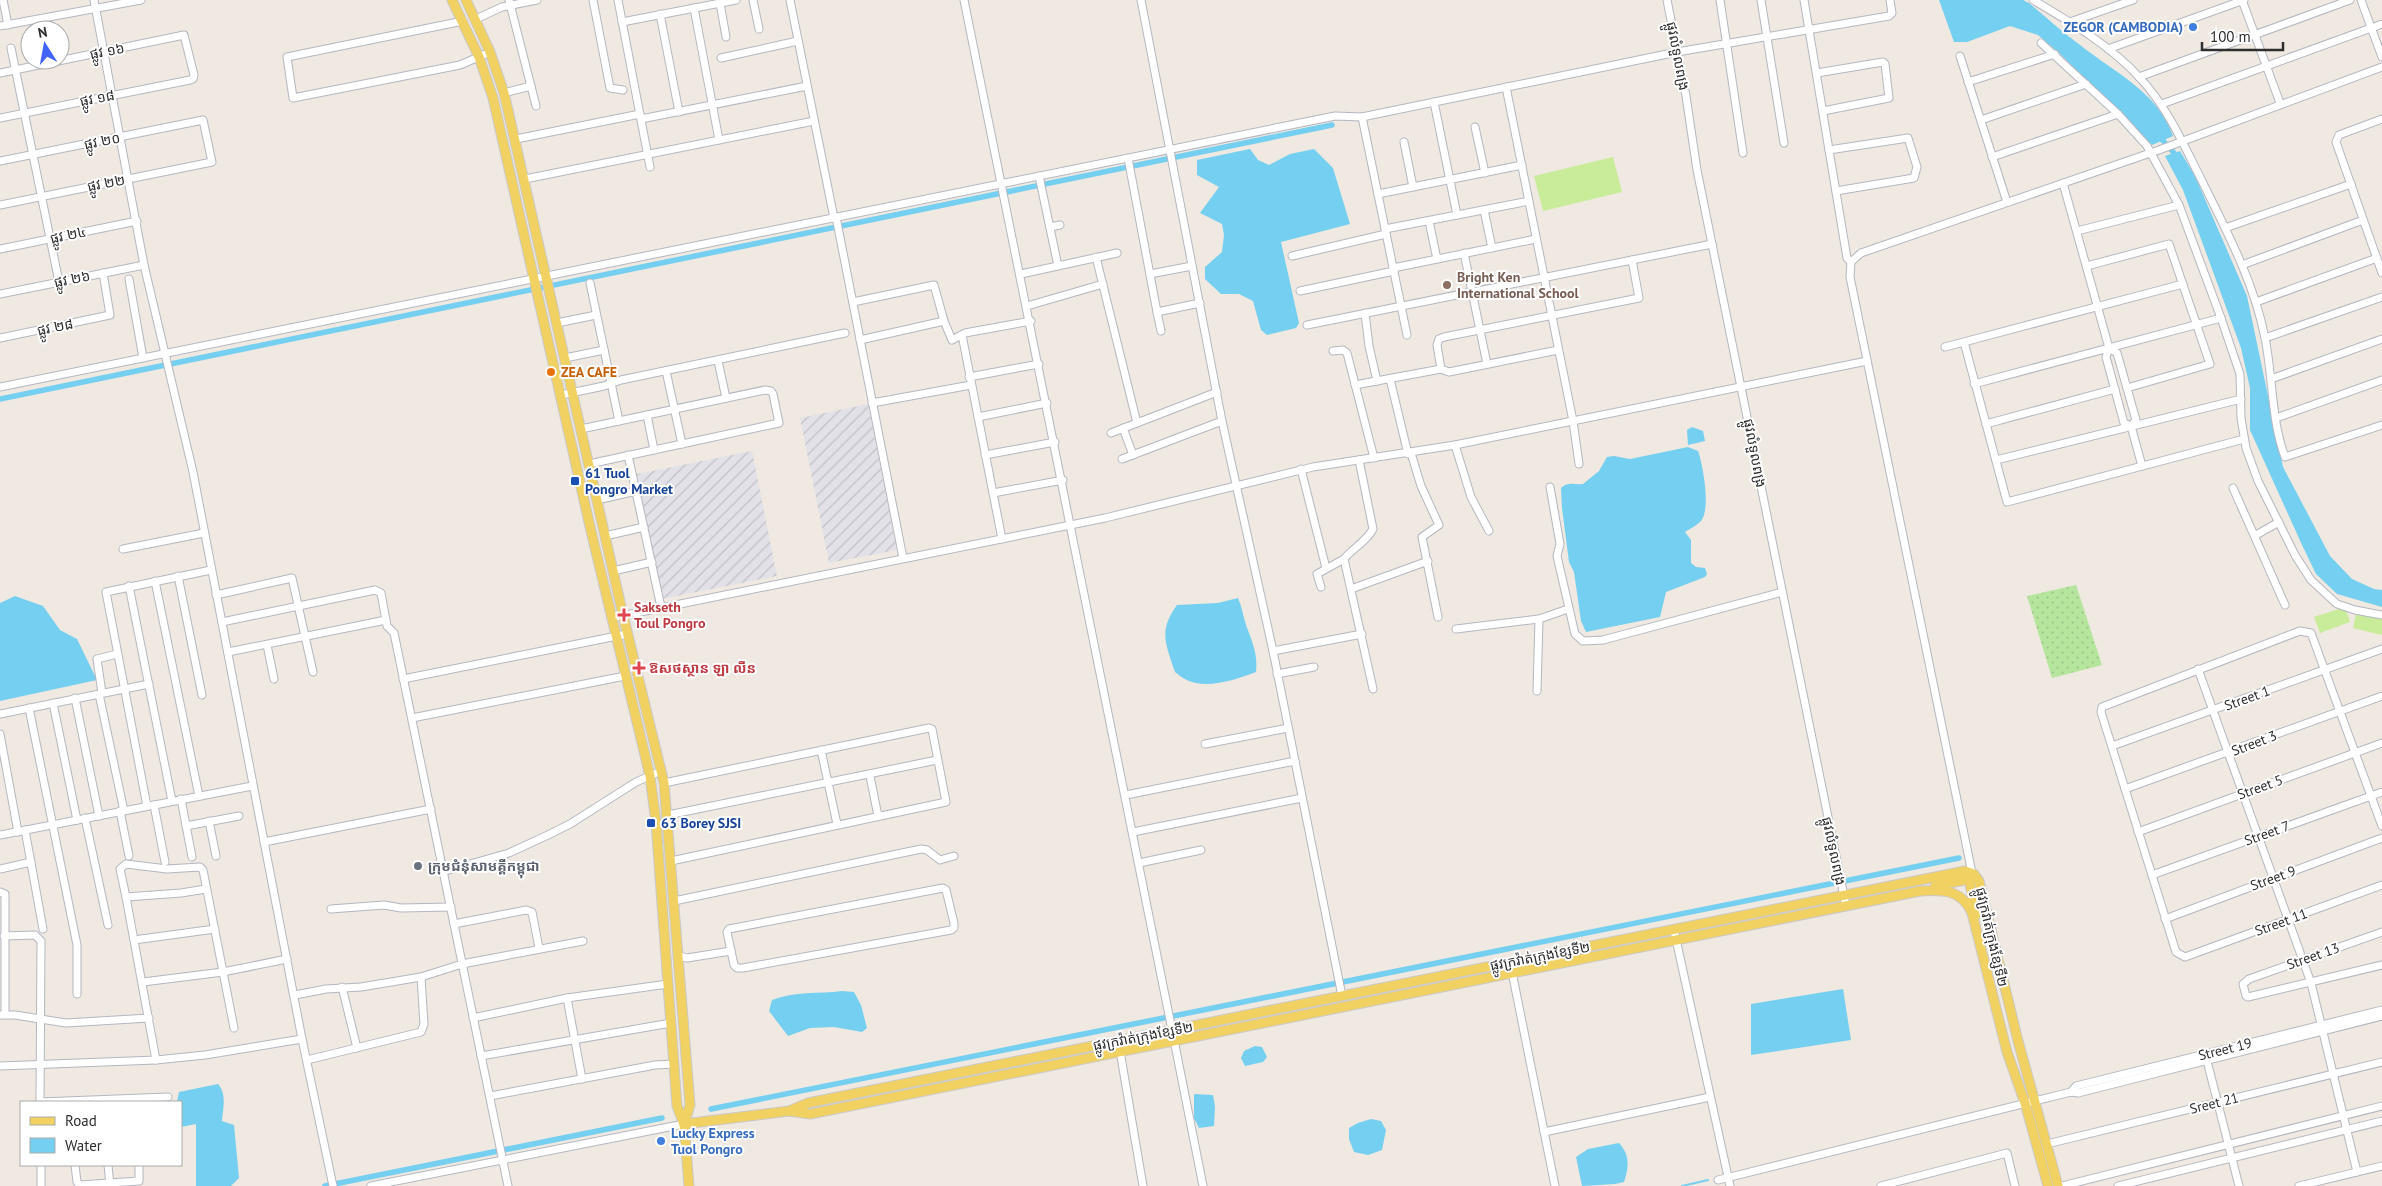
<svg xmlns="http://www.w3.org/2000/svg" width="2382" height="1186" viewBox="0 0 2382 1186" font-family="'PT Sans','Noto Sans Khmer',sans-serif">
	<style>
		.industrial { fill: url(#industrial-furrows) }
		.grass { fill: url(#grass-dots) }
		.pitch { fill: #c9ec9a }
		.water { fill: #75cff0 }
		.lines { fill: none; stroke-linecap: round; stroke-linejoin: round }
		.stream { stroke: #75cff0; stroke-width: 2 }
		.canal { stroke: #75cff0; stroke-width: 5.5 }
		.minor-casing { stroke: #b4b7c1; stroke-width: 9 }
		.major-casing { stroke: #c9c9c9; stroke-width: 11 }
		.minor { stroke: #fff; stroke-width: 7 }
		.major { stroke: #f2d163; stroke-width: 9 }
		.shop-dot { fill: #3f7fe0; stroke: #fff; stroke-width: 2 }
		.education-dot { fill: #8d6e63; stroke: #fff; stroke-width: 2 }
		.food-dot { fill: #e8710a; stroke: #fff; stroke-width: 2 }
		.transit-dot { fill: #1a4fb4; stroke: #fff; stroke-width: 2 }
		.health-dot { fill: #e0444e; stroke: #fff; stroke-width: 2 }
		.worship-dot { fill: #6b7280; stroke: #fff; stroke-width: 2 }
		.labels { text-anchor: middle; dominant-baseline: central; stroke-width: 4; stroke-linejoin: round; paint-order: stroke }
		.shop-label { font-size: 14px; font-weight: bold; fill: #366cbe; stroke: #fff; text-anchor: end }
		.street-label { font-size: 14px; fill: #2e2e2e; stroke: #fff }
		.education-label { font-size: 14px; font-weight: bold; fill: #785e54; stroke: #fff; text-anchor: start }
		.food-label { font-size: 14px; font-weight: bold; fill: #c56008; stroke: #fff; text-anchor: start }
		.transit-label { font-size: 14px; font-weight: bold; fill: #164399; stroke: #fff; text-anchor: start }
		.health-label { font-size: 14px; font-weight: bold; fill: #be3a42; stroke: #fff; text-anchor: start }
		.worship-label { font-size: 14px; font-weight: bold; fill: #5b616d; stroke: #fff; text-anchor: start }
	</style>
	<defs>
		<pattern id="industrial-furrows" width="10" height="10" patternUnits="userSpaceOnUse" patternTransform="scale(1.25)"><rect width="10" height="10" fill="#e3e1e8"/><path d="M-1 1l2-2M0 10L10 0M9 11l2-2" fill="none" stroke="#c3c1c7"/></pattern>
		<pattern id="grass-dots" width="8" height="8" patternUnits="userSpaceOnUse" patternTransform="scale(1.25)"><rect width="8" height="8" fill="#b6e59e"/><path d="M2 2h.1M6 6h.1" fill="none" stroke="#9dc588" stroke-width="1.8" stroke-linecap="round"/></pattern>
	</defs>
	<rect width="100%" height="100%" fill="#efe9e1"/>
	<!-- industrial -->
	<g class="industrial">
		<path d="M868,404L897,550L829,563L800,418Z"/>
		<path d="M752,451L777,576L662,599L637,474Z"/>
	</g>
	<!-- grass -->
	<path class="grass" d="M2076,585L2102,665L2052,678L2027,596Z"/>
	<!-- pitch -->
	<g class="pitch">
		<path d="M1613,157L1622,192L1543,211L1534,176Z"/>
		<path d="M2345,607L2350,622L2320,633L2314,617Z"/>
		<path d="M2356,613L2382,619V635L2353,628Z"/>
	</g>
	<!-- water -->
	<g class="water">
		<path d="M1939,0H2023L2029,3C2046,17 2062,32 2080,45C2114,72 2158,92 2173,136L2152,145L2059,53L2038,35L2010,26L1967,42H1954Z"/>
		<path d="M1250,149L1258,160L1269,165L1290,154L1314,149L1333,168L1350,224L1281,242L1299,323L1296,328L1267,335L1261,330L1253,301L1239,294H1221L1205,279V267L1222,252L1224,235L1222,224L1200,213L1219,187L1197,175V160Z"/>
		<path d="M2180,151L2195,176L2247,296L2283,467L2330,556L2352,579L2374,589L2382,590V607L2337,594L2316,574L2302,545L2250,430V388L2241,348L2183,190L2165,156Z"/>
		<path d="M1692,427L1703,431L1705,441L1688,445L1687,430Z"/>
		<path d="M1688,447L1698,451C1703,465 1711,509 1701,521C1697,525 1690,529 1685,532L1691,540V563L1696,567L1705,568L1707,574L1705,577L1666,592L1660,617L1586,632L1581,621L1574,572L1569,562L1562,508L1561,488C1569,481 1574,485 1583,484L1599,471L1607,457L1614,456L1630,459Z"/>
		<path d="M15,596L43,606L60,630L77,639L97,680L0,701V603Z"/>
		<path d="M1238,598C1242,607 1243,616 1246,625C1252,641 1258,654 1256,672C1238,679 1208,689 1189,681C1184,679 1179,675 1175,672C1166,644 1158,631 1177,605L1218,603Z"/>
		<path d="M1843,989L1851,1040L1751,1055V1004Z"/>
		<path d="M842,991L854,992L861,1005L867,1028L862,1032L834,1027L810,1028L788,1036L769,1011L772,1000C795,991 818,994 842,991Z"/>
		<path d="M1255,1046L1262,1047L1267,1057L1263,1062L1245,1066L1241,1058L1244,1051Z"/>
		<path d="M218,1084C227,1094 223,1109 222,1121L234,1125L239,1178L231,1186H196V1124L181,1127V1102H177L179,1092Z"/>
		<path d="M1194,1094L1213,1095L1215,1106L1214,1126L1199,1128L1194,1118Z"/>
		<path d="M1371,1119L1381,1121L1386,1130L1382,1150L1368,1155L1354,1152L1349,1139V1128L1358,1123Z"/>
		<path d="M1619,1143C1630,1155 1629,1167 1624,1182L1615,1184L1582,1186L1576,1157L1588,1149Z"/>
	</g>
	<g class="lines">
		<!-- stream -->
		<path class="stream" d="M1682,1186L1708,1180"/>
		<!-- canal -->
		<g class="canal">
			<path d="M2158,135L2174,153L2176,159"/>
			<path d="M0,399L1332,125"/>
			<path d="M711,1109L1959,858"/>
			<path d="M325,1186L662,1118"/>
		</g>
		<!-- minor casing -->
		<g class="minor-casing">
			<g id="minor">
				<path d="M3,0L8,25"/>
				<path d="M94,0L144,265L193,472L302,1039L333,1186"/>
				<path d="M509,0L536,106"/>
				<path d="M593,0L610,88L623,90"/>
				<path d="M618,0L650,167"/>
				<path d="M753,0L759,29"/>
				<path d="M790,0L834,218"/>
				<path d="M964,0L1172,1030"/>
				<path d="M1141,0L1222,421L1273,651L1342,996"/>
				<path d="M1667,0L1686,96L1697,170L1846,906"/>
				<path d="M1720,0L1743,153"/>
				<path d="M1761,0L1784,143"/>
				<path d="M1804,0L1847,258L1851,262"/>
				<path d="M2033,0C2070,22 2110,45 2140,78C2168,108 2183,144 2202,181C2227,232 2254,282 2265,338C2273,377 2271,420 2285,457L2382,425"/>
				<path d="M2242,0L2280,103"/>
				<path d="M2361,0L2382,57"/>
				<path d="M720,3L726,37"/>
				<path d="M694,8L719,140"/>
				<path d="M660,14L679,112"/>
				<path d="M476,19L502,7L537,0"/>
				<path d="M463,21L287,57L293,98L460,65L490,52"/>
				<path d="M622,22L736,0"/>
				<path d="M2070,22L2133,0"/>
				<path d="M0,26L141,0"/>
				<path d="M2041,43L2118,114L2147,146L2179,205L2221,318L2240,374L2241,418L2246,448L2258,481L2295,555L2311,580L2337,604L2355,610L2382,615"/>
				<path d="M11,48L59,282"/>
				<path d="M2108,49L2244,0"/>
				<path d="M1960,56L2007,202"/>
				<path d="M721,58L798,41"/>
				<path d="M0,73L184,35L194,75L193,79L190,80L0,118"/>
				<path d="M1817,73L1883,62L1885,64L1889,98L1823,111"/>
				<path d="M2139,77L2350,0"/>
				<path d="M1968,82L2055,54"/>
				<path d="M1506,87L1573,421L1579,464"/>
				<path d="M504,93L531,86"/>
				<path d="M1434,102L1457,215"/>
				<path d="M2162,104L2382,24"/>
				<path d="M1362,117L1407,335"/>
				<path d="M641,119L807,86"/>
				<path d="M2382,119L2339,135L2336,142L2382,273"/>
				<path d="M1981,120L2086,84"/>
				<path d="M1475,127L1485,173"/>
				<path d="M516,139L640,114"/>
				<path d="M1404,142L1413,187"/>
				<path d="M1829,150L1908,138L1917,167L1914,178L1836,191"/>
				<path d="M1992,157L2118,114"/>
				<path d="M1128,158L1157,312L1200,303"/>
				<path d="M0,161L203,120L212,162L0,205"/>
				<path d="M1039,176L1058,266"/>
				<path d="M525,179L814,121"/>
				<path d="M2063,183L2109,348L2106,357L2124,423L2131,426L2142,466"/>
				<path d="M1378,194L1522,165"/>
				<path d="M1484,210L1492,248"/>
				<path d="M836,217L903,558"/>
				<path d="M1429,221L1437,259"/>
				<path d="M1050,227L1060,225"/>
				<path d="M2225,228L2351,184"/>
				<path d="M1385,229L1529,201"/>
				<path d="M2077,231L2179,205"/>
				<path d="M0,249L137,221"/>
				<path d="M1464,253L1487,364"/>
				<path d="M1292,256L1386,234"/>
				<path d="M1096,257L1137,423"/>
				<path d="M2242,265L2363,220"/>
				<path d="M2087,266L2169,244L2210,364L2127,388"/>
				<path d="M1393,268L1536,239"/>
				<path d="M1021,274L1117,253"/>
				<path d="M1150,274L1192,266"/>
				<path d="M129,279L143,358"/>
				<path d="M590,283L619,421"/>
				<path d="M1300,291L1394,271"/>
				<path d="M0,294L144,265"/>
				<path d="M853,302L934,285L944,321L952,340L965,333L1031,321"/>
				<path d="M2256,302L2377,258"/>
				<path d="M1027,306L1103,284"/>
				<path d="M1157,312L1161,331"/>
				<path d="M1365,313L1369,346L1377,381"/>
				<path d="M557,323L596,315"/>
				<path d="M1307,325L1712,244"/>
				<path d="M962,335L1002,539"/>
				<path d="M0,338L110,315L103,273"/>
				<path d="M2265,338L2382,297"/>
				<path d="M860,340L944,321"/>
				<path d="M1964,342L2007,502L2244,439"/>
				<path d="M1945,347L2183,284"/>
				<path d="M2109,348L2117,353L2136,420L2131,426"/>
				<path d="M1333,351L1343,350L1347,353L1374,458"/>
				<path d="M565,358L604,350"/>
				<path d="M718,361L726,398"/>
				<path d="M1441,369L1437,345L1439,339L1444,337L1639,298L1632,260"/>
				<path d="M666,371L682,444"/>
				<path d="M969,377L1039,364"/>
				<path d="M1390,379L1408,454"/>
				<path d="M2271,379L2382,339"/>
				<path d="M1974,384L2221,318"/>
				<path d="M1355,385L1441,369L1449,372L1558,350"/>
				<path d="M0,387L1335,116L1362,117L1677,52L1889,16L1892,13L1890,0"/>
				<path d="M561,395L604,386L621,380L845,333"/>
				<path d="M872,403L971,385"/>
				<path d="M647,415L654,450"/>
				<path d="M978,417L1047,403"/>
				<path d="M2276,418L2382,380"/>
				<path d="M1986,424L2115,389"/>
				<path d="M1123,428L1133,455"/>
				<path d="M581,429L765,390L771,391L773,394L779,423L589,464"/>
				<path d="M1111,433L1217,392"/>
				<path d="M1455,445L1471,497L1489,531"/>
				<path d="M1411,453L1421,486L1439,525L1422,537L1438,617"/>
				<path d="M628,455L661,607"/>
				<path d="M985,455L1055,442"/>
				<path d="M1122,459L1222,421"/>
				<path d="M1359,460L1373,529C1366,542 1353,548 1344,559L1373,689"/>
				<path d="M1996,460L2241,399"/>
				<path d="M1301,469L1326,568"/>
				<path d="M1550,487L1560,544L1557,556L1575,634L1583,641L1603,640L1782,592"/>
				<path d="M2233,488L2285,605"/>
				<path d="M993,493L1063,480"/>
				<path d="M597,500L636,491"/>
				<path d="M2256,535L2279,522"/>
				<path d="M605,536L644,527"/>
				<path d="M123,549L204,533"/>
				<path d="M613,571L652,562"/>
				<path d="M178,576L202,695"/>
				<path d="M155,581L199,796"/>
				<path d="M129,586L172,801"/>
				<path d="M1321,587L1317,574L1344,559"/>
				<path d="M1351,589L1428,561"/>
				<path d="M216,595L292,578L313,672"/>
				<path d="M611,618L1105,518L1313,467L1455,445L1867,361"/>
				<path d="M222,622L375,590L381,593L387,626L394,633L508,1186"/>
				<path d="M1456,629L1539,619L1568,609"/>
				<path d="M267,645L274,679"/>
				<path d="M1273,651L1362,634"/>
				<path d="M228,652L386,620"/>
				<path d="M2198,669L2311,983L2357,1172"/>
				<path d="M1277,674L1314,667"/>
				<path d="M403,679L627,634"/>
				<path d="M1537,691L1539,619"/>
				<path d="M102,693L97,659L117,654"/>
				<path d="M99,694L124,811"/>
				<path d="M75,698L99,816"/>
				<path d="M53,703L77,820"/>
				<path d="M29,708L77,945V994"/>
				<path d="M0,714L149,684"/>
				<path d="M412,718L625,676"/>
				<path d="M0,734L18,832"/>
				<path d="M1205,744L1288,728"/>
				<path d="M2112,746L2382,649"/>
				<path d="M821,750L837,824"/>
				<path d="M870,776L878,816"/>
				<path d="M664,783L929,728L932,729L946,802L671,861"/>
				<path d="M2125,789L2382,696"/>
				<path d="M1126,795L1295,761"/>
				<path d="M181,799L192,857"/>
				<path d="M154,805L165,862"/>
				<path d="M147,806L106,592L211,570"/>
				<path d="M120,811L129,856"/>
				<path d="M668,815L937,760"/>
				<path d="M85,818L108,925"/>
				<path d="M209,821L216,856"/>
				<path d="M186,826L239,816"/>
				<path d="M2382,826L2311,633L2300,631L2102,707L2101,712L2176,952L2185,957L2382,885"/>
				<path d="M25,830L43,929"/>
				<path d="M1133,832L1302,798"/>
				<path d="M2138,832L2382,743"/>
				<path d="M0,835L252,786"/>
				<path d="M264,842L431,809"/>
				<path d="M1139,863L1201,850"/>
				<path d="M0,869L31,862"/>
				<path d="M445,871L509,853L548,835L570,824L636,782L661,771"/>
				<path d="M1972,873L1850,277L1851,262L1861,253L2159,150L2382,67"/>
				<path d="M2152,875L2382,792"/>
				<path d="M943,888L946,890L954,923V928L951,930L743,968H737L734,965L727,932L729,929Z"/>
				<path d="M0,892L5,894V1015"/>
				<path d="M126,897L120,869L126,864L167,869L200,867L203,870L234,1028"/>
				<path d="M674,901L921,849L927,850L940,860L954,856"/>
				<path d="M331,909L384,905L401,908L451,907"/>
				<path d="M2165,919L2382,838"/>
				<path d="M454,924L526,910L532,912L539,948"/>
				<path d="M1674,930L1730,1186"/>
				<path d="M2382,932L2249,979L2243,984L2246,996L2248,997L2382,965"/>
				<path d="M4,936L35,935L41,941L40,1102"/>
				<path d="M134,940L215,929"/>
				<path d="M679,956L687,958L731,951"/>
				<path d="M1510,962L1555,1186"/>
				<path d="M143,982L223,972L287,959"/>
				<path d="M342,987L357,1048"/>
				<path d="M295,995L326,989L361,987L421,977L462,964L583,941"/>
				<path d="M567,998L582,1079"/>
				<path d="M0,1015H15L66,1023L149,1018"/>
				<path d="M473,1018L567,998L668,984"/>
				<path d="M1174,1040L1203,1186"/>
				<path d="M1120,1051L1143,1186"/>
				<path d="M481,1056L671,1023"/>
				<path d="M2206,1057L2239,1186"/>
				<path d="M156,1060L126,897L181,893L206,889"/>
				<path d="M307,1060L421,1032L424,1024L421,977"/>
				<path d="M0,1066L156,1060L205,1055L302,1039"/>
				<path d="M2071,1092L2076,1086L2382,1010"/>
				<path d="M490,1096L655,1065L674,1064"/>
				<path d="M40,1102L168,1097"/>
				<path d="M1544,1132L1710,1097"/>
				<path d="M2047,1144L2382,1062"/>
				<path d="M41,1165V1186"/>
				<path d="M75,1165L77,1182L80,1185L139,1181V1165"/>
				<path d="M108,1165L110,1186"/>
				<path d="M1718,1180L2071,1092L2078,1093L2382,1016"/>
				<path d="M371,1186L684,1124"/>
				<path d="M1881,1186L2007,1153L2015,1186"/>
				<path d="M2062,1186L2382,1106"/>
				<path d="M2118,1186L2382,1121"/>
				<path d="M2299,1186L2382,1166"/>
			</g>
		</g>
		<!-- major casing -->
		<g class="major-casing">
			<g id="major">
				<path d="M452,0L479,57L493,98L591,531L650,776L656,822L677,1106L684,1124L689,1186"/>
				<path d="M466,0L490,52L504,93L623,615L664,783L690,1105L684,1124"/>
				<path d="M1935,886L1969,879L1976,915"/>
				<path d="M789,1111L810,1114L1920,891C1943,889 1962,890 1972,913L2007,1052L2025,1103L2048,1186"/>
				<path d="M684,1124L789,1111L808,1103L1965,871L1974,874L1979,881L2018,1041L2058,1186"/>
			</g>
		</g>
		<!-- minor -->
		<use href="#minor" class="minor"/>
		<!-- major -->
		<use href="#major" class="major"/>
	</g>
	<!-- markers -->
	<g class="shop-dot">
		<circle cx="2193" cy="27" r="5"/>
		<circle cx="661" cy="1141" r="5"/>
	</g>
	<circle class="education-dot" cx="1447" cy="285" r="5"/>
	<circle class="food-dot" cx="551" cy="372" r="5"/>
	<g class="transit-dot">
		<rect x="570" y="476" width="10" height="10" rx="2.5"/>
		<rect x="646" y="818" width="10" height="10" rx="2.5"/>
	</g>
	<g class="health-dot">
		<path d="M621.5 607.5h5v5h5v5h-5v5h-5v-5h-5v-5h5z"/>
		<path d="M636.5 660.5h5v5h5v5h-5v5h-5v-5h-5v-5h5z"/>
	</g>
	<circle class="worship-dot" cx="418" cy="866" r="5"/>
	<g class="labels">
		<!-- shop labels -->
		<g class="shop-label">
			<text x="2183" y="27">ZEGOR (CAMBODIA)</text>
			<text x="671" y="1133" text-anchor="start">Lucky Express<tspan x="671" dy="16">Tuol Pongro</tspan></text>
		</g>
		<!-- street labels -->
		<g class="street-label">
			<text transform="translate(107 51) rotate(-11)">ផ្លូវ ១៦</text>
			<text transform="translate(1678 56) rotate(79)">ផ្លូវលំទួលពង្រ</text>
			<text transform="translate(97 98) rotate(-11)">ផ្លូវ ១៨</text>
			<text transform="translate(102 141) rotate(-11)">ផ្លូវ ២០</text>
			<text transform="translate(106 183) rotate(-11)">ផ្លូវ ២២</text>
			<text transform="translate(68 235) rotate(-12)">ផ្លូវ ២៤</text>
			<text transform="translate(72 279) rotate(-11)">ផ្លូវ ២៦</text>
			<text transform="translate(55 327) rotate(-12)">ផ្លូវ ២៨</text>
			<text transform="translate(1755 453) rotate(79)">ផ្លូវលំទួលពង្រ</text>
			<text transform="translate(2247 698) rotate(-20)">Street 1</text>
			<text transform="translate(2254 743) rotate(-21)">Street 3</text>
			<text transform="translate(2260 787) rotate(-20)">Street 5</text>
			<text transform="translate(2267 833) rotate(-20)">Street 7</text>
			<text transform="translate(1834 851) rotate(78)">ផ្លូវលំទួលពង្រ</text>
			<text transform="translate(2273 878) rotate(-20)">Street 9</text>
			<text transform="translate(2281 922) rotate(-20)">Street 11</text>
			<text transform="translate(1992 937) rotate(77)">ផ្លូវក្រវ៉ាត់ក្រុងខ្សែទី២</text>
			<text transform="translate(1540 956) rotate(-11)">ផ្លូវក្រវ៉ាត់ក្រុងខ្សែទី២</text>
			<text transform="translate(2313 956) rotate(-19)">Street 13</text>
			<text transform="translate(1143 1036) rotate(-11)">ផ្លូវក្រវ៉ាត់ក្រុងខ្សែទី២</text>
			<text transform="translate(2225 1049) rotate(-14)">Street 19</text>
			<text transform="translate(2214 1103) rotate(-14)">Sreet 21</text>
		</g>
		<!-- education labels -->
		<g class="education-label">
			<text x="1457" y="277">Bright Ken<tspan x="1457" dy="16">International School</tspan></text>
		</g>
		<!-- food labels -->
		<g class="food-label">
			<text x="561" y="372">ZEA CAFE</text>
		</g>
		<!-- transit labels -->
		<g class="transit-label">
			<text x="585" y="473">61 Tuol<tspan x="585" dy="16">Pongro Market</tspan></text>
			<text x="661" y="823">63 Borey SJSI</text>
		</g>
		<!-- health labels -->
		<g class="health-label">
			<text x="634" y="607">Sakseth<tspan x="634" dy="16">Toul Pongro</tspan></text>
			<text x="649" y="668">ឱសថស្ថាន ឡា លីន</text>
		</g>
		<!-- worship labels -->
		<g class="worship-label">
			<text x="428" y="866">ក្រុមជំនុំសាមគ្គីកម្ពុជា</text>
		</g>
	</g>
	<!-- legend -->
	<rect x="20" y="1101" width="162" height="65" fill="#ffffff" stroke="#ababab"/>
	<rect x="30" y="1117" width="25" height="8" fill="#f2d163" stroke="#ababab"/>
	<text x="65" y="1126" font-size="15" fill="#2e2e2e">Road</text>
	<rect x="30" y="1138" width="25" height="15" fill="#75cff0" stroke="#ababab"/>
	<text x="65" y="1151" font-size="15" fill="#2e2e2e">Water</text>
	<!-- north arrow -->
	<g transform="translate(45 45) rotate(349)"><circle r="24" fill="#ffffff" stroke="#ababab"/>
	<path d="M0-4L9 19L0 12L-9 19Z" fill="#4264fb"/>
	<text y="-8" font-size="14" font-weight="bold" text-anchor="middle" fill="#2e2e2e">N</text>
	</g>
	<!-- scale -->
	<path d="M2202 42v8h81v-8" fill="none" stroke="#2e2e2e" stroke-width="2.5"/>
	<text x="2210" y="42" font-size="15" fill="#2e2e2e" stroke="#ffffff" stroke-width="4" paint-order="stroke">100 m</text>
</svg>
